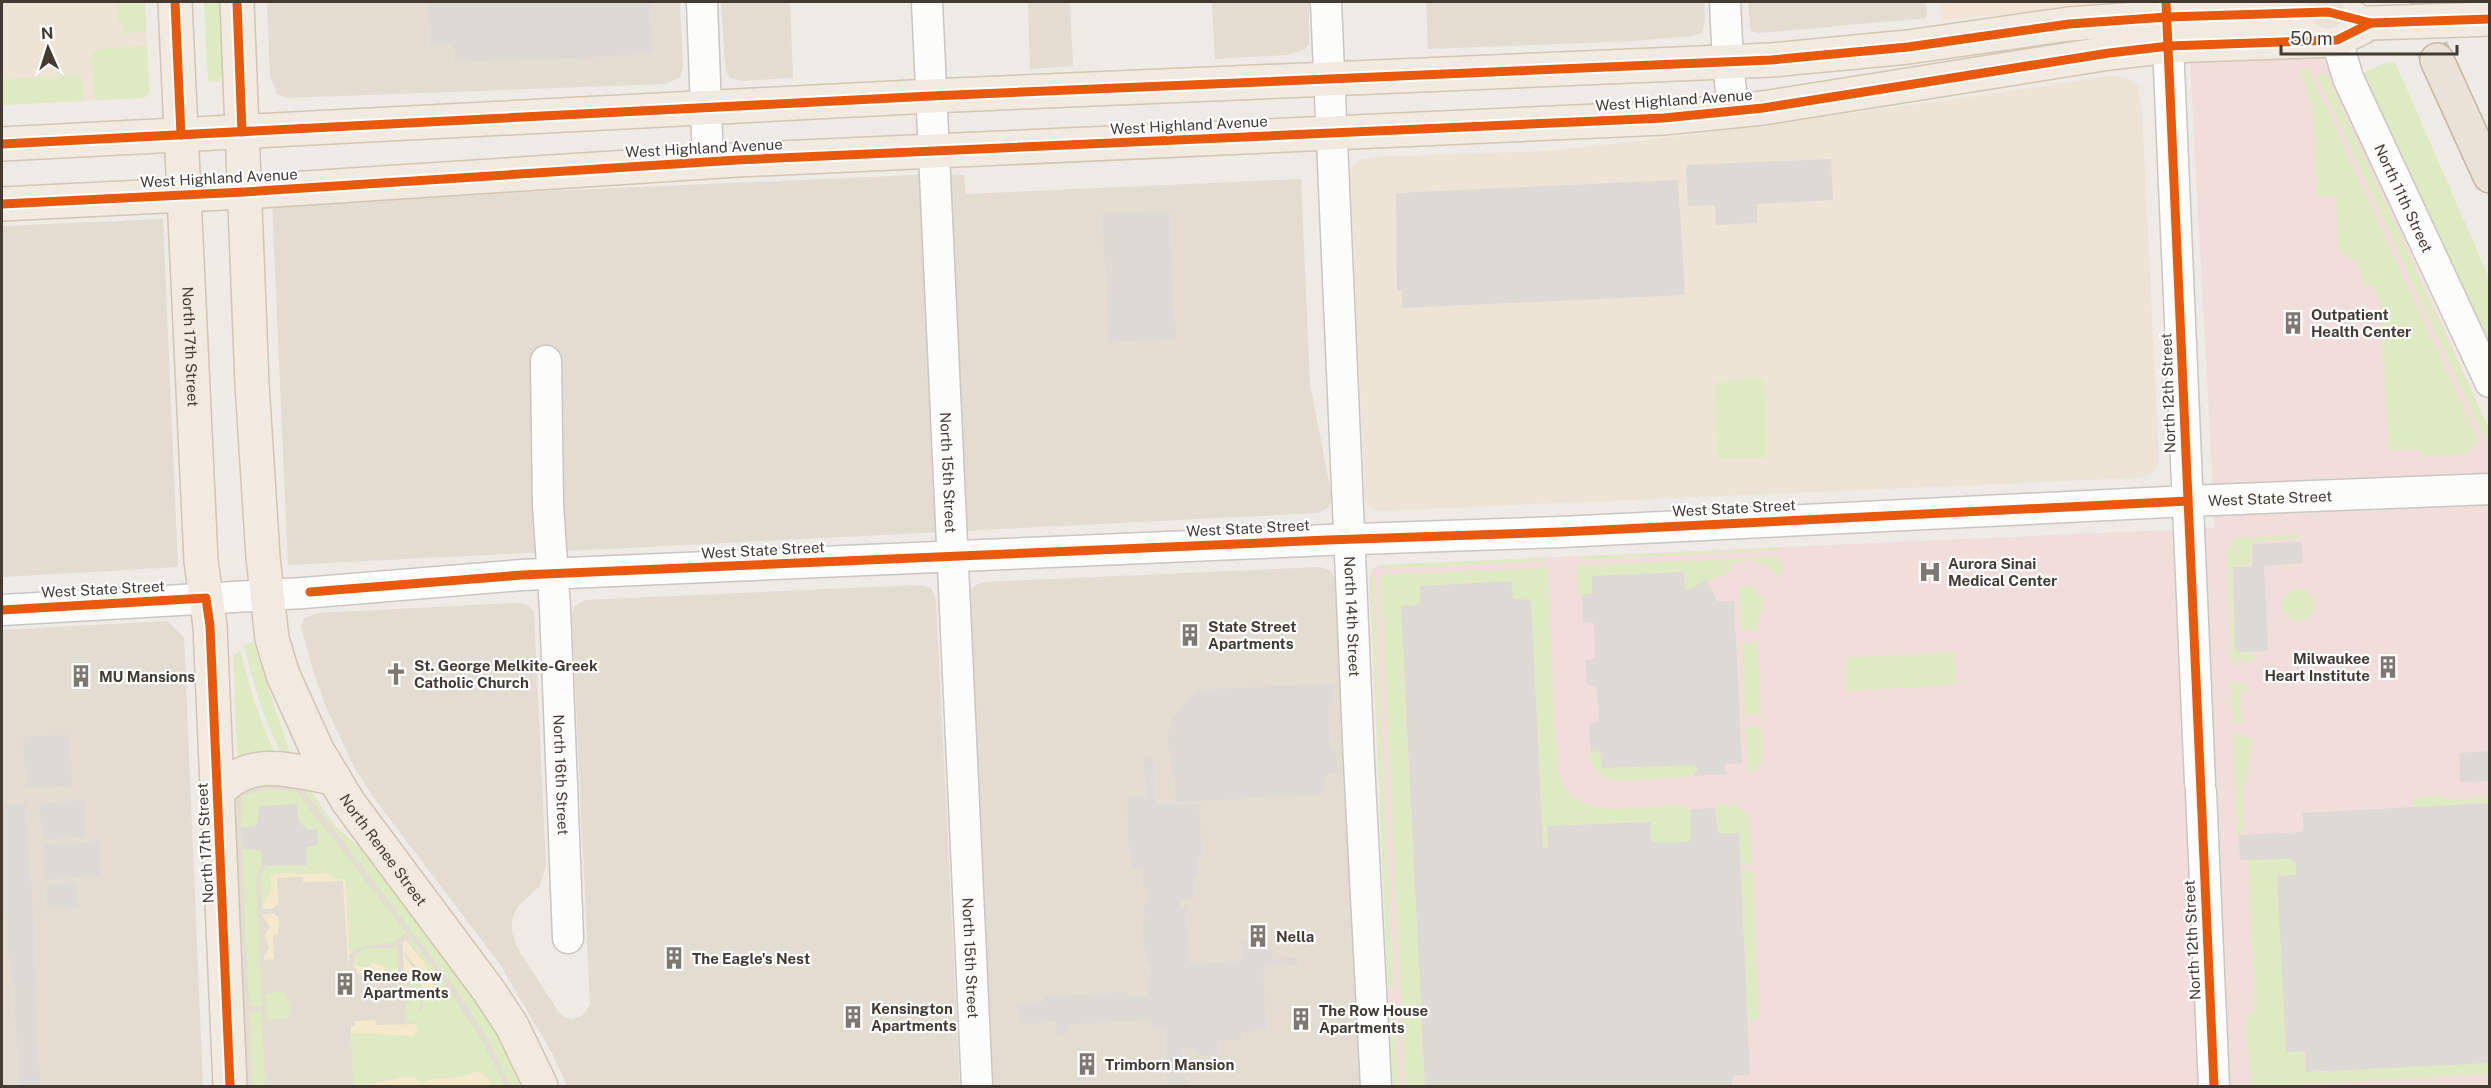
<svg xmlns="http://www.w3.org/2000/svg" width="2491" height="1088" viewBox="0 0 2491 1088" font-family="'Public Sans',sans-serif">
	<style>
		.residential { fill: #e3dcd1 }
		.commercial { fill: #f3e4d6 }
		.education { fill: #ede4d6 }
		.medical { fill: #f1dedb }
		.green { fill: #deeac2 }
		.sand { fill: #f5e9cc }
		.parking { fill: #ddd9d5 }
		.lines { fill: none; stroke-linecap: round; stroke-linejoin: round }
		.highway-tunnel { stroke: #ccc7c1; stroke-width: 33; stroke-dasharray: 33 16; stroke-linecap: butt }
		.minor-casing { stroke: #cac6c1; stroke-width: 33 }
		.major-casing { stroke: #d2c5b1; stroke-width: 36 }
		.highway-casing { stroke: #c8b59e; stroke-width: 36 }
		.minor { stroke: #fcfcfb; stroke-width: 30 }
		.major { stroke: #f0eae1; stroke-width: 33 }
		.highway { stroke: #ebe2d7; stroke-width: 33 }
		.major-bridge-casing { stroke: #d2c5b1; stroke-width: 36; stroke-linecap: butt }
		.major-bridge { stroke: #f0eae1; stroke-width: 33 }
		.cycleway-casing { stroke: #fff; stroke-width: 13 }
		.cycleway { stroke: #e8590c; stroke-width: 9 }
		.labels { text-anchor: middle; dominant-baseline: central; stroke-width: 4.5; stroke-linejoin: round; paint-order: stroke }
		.street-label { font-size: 15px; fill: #433b32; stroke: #fff }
		.poi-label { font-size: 15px; font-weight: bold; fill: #433b32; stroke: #fff; text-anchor: start }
	</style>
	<rect width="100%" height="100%" fill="#eeeae5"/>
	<!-- residential -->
	<g class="residential">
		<path d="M267,2H680L683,66L680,78L664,84L287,98L277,94L270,75Z"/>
		<path d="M721,2H790L793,78L743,81L730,78L727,74L725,63Z"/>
		<path d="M1028,2H1070L1073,66L1030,69Z"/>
		<path d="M1212,2H1309V45L1303,50L1287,55L1215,59Z"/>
		<path d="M1426,2H1704L1705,21L1702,33L1692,36L1634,41L1428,49Z"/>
		<path d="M1748,2H1926L1927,18L1760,33L1751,31Z"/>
		<path d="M916,175H964L966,194L1301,179L1310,384L1332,498L1329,507L1318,513L288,565L272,203Z"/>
		<path d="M163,219L178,567L2,577V226Z"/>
		<path d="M1320,567L1331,571L1337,583L1360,1086H992L970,595L972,588L978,584L985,582Z"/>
		<path d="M919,585L931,588L936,600L960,1086H567L552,1053L499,963L373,797L353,765L326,707L313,671L301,626L304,619L316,613L517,603L528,605L534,612L546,865L540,886L517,907L512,920V933L518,949L558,1011L564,1017L573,1019L583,1015L590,1005L572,618L574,607L585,600Z"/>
		<path d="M167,621L184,637L203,1086H2V630Z"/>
		<path d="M250,784L304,786L313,794L334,825L360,848L497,1035L521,1086H243L230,804L238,789Z"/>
	</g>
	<!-- commercial -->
	<path class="commercial" d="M1940,2H2131L1941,20Z"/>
	<!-- education -->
	<g class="education">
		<path d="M2,2H145L149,93L144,98L2,105Z"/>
		<path d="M2113,75L2127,78L2138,86L2142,109L2159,461L2155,470L2149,475L2135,478L1377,511L1367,504L1365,497L1350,175L1351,168L1359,160L1375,157L1549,151L1689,135L1998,93Z"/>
	</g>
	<!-- medical -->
	<path class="medical" d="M2323,56L2489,429V1086H1393L1369,582L1370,573L1374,568L1379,565L2215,528L2190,62Z"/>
	<!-- green -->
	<g class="green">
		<path d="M118,2H145L146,32L120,33L122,26L118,19Z"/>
		<path d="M204,2H223L225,69L219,82L208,81Z"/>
		<path d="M144,46L147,48L149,93L144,98L97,100L94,96L92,53L97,49Z"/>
		<path d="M2395,62L2489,278V345L2365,75V72L2385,63Z"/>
		<path d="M2308,69L2477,439L2467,454L2421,456L2422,452C2413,445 2399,453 2389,449L2380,301L2373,285H2361V271L2358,270L2356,260L2342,253V250H2339L2336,196H2317L2313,110L2300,70Z"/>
		<path d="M2325,72L2489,430V437L2484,438L2317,76Z"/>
		<path d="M81,76L83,98L80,101L2,105V79Z"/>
		<path d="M1764,378L1767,458H1718L1714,382Z"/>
		<path d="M2299,535V539L2251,542L2250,564L2231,567L2235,648L2239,652L2254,654L2256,660L2231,662L2227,549L2235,538Z"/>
		<path d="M1779,548V550L1578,560L1579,557Z"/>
		<path d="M1781,557L1782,578C1764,563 1755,557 1731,563V570L1688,590L1684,588V573L1592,590L1588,595H1580L1578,591L1576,566Z"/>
		<path d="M1545,558L1546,561L1382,569V565Z"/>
		<path d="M1547,568L1557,766C1566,820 1622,808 1661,806C1670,806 1680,804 1689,807L1691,838L1686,843H1654L1651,839L1650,822L1548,826L1547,848L1543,847L1531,600L1513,599L1511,581L1420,586V604L1401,607L1425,1086H1405L1380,575Z"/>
		<path d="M1370,576H1374L1394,991L1388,988Z"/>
		<path d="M1739,587H1751L1762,597L1763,607L1757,630H1741Z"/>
		<circle cx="2298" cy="605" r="16"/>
		<path d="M253,642L290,754L283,756C264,722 253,683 244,645Z"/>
		<path d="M1742,643H1757L1761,714L1745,715Z"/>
		<path d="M240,651L256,707L275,756L240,762L237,753L233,656Z"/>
		<path d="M1954,652L1956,685L1847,691L1846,658Z"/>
		<path d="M2244,683L2249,691L2240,692L2242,722L2233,723L2231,684Z"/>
		<path d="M1746,727H1761C1762,744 1768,766 1748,774Z"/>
		<path d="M2233,735L2253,738L2243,792L2244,829L2240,834H2237Z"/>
		<path d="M1598,750L1601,756L1694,765L1697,767V771L1693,776C1672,777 1628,783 1609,779C1596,776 1587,763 1591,751Z"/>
		<path d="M300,785L310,790L334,825L360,848L458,974L497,1035L521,1086H510L489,1042L461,996Z"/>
		<path d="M265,789L296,791L407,934H402L403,936C386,950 370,939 352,952L350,951L346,880L332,878L330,874L326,873L274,874L271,876V892L262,906L260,879L266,866L307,865L306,846L317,830H307L298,820L297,805L259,820L255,826L241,828L242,796Z"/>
		<path d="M2443,796L2446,800L2489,798V803L2414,807L2411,798Z"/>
		<path d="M1720,803L1739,806L1749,818L1752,864L1741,865L1739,833L1720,834L1717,832L1715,808Z"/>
		<path d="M257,848L261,850L262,863L256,880L262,1006L253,1007L251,1004L249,1007L242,849Z"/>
		<path d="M2290,859L2296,864V875L2277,876L2306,1072L2489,1063V1074L2262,1086L2251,1084L2245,1014L2255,1013L2248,860Z"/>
		<path d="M1741,871H1753L1759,1019L1748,1020Z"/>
		<path d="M410,937C446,985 481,1031 504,1086H493L486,1076L437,1077L421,1083C400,1069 375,1086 353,1086L351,1033L413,1036L418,1030L413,1023H406V1003L410,1002L409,980L416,981L419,979L421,1003L417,1013L422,1008L423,994L424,997C434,970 425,962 409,942Z"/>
		<path d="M398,946V967L389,972L382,965L372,963L369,967L354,965V956L364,949L394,948Z"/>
		<path d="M286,992L290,1009L289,1018L267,1020L265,993Z"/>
		<path d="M1394,1003L1399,1086H1393L1389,1006Z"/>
		<path d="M249,1011L251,1014L254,1011H262L265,1086H252Z"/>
	</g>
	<!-- sand -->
	<g class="sand">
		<path d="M277,873L313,874L328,873L333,878L346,880L349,948L352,952L349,955L348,969L343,881L303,882V877L277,878L278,905H275V908L262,909L264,900L271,892V876Z"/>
		<path d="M275,913V916H278L279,934L273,935L274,959L264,960V956L269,948L265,935L270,928L262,914Z"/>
		<path d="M406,940L425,963L430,982L437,988L435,996L429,998L424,997L418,969L407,956L405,949V957L414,968L419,979L416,982L409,980V972H404L403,942Z"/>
		<path d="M372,963L382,965L388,972L398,967L397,978H379L378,973L357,974V969H355L354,965L368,967Z"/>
		<path d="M375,1020L376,1025L415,1024L418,1030L413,1036L351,1033V1026H355V1021Z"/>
		<path d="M478,1071L486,1076L493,1086H359L403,1077H414L421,1083L434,1078L462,1077Z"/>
	</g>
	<!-- parking -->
	<g class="parking">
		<path d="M428,2H650L653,54L455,63L453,44L430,46Z"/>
		<path d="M1831,159L1833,200L1757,204V223L1716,225L1715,205L1688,206L1686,165Z"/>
		<path d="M1678,180L1685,295L1402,308V291H1397L1396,193Z"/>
		<path d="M1169,211L1176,339L1109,343L1102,214Z"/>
		<path d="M2302,542L2303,563L2264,566L2268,651L2239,652L2235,648L2233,567H2251L2253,563L2252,544Z"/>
		<path d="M1684,572L1685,589L1688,590L1706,580L1717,601H1734L1742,763L1725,764L1724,770L1730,774L1693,776L1698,769L1694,765L1602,768L1600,752L1591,751L1589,724L1597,722L1599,718L1597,690L1595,686L1587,685L1585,659L1591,660L1595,657L1594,626L1593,623L1583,622L1582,595L1592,593V576Z"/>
		<path d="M1511,581L1513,599L1531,600L1543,847L1547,848L1548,844L1547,826L1650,822L1651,839L1654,843L1688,842L1691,838L1690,809L1715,808L1718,833H1739L1750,1074L1733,1076L1732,1086H1425L1401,606L1420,604V586Z"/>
		<path d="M1334,684L1335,704L1328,705L1330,750H1337L1339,773L1326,775L1325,790L1318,795L1176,802L1168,741L1170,722L1196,690Z"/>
		<path d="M70,735L72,785L26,788L23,737Z"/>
		<path d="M2489,751V781L2460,782L2459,753Z"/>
		<path d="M1144,759H1153L1155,804L1199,805L1202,856H1199V876H1194L1195,898L1180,900V908H1186L1189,963L1241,961V943L1271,942L1272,960L1297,958L1298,966L1263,967L1266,1030L1241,1032V1040H1217L1218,1055L1202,1056L1192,1048L1182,1049L1186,1086H1168L1165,1030L1153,1031L1150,1021L1068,1024L1066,1034L1057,1035L1056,1022L1018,1024L1017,1002L1045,1001V996L1127,992L1128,997L1148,996L1147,978L1151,977L1150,962H1146L1142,923L1145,922L1144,904H1148L1147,888H1143L1142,869H1133L1129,852L1127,799L1146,798Z"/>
		<path d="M85,800L86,837L42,840L39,803Z"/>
		<path d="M2489,803V1063L2306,1072L2305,1051L2286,1052L2277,876L2296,875V864L2290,859L2240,860L2239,835L2301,832L2303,829V813Z"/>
		<path d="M26,804L33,913L40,1086H19L14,990L8,950L7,914H2V805Z"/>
		<path d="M297,804L298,820L307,830L317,829L318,845L306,847L307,865L266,866V863H262L261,850L242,849L241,828L255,826L258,822L259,806Z"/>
		<path d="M99,841L100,876L45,880L43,845Z"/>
		<path d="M77,883L79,908L47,909L46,885Z"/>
	</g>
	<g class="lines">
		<!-- highway-tunnel -->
		<path class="highway-tunnel" d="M2413,2L2437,60"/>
		<!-- minor casing -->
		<g class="minor-casing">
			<g id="minor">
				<path d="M702,2L708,162"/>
				<path id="s1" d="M927,2L977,1086"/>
				<path id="s2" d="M1326,2L1359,762L1376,1086"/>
				<path d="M1725,2L1728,62L1733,111"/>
				<path id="s3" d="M2330,17L2348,78L2490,382"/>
				<path d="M2167,22L2200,783"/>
				<path id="s4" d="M546,361L548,505L555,608L568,938"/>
				<path id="s5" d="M2,610L303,593L522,575L1327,540L1561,532L2188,501L2490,489"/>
				<path d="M2201,792L2214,1086"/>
			</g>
		</g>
		<!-- major casing -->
		<g class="major-casing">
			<g id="major">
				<path id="s6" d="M175,2L201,561L210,626L230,1086"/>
				<path id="s7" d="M237,2L252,384L263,557L272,639L283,675L317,750L349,803L489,991L512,1026L541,1086"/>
				<path d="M2464,20L2490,19"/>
				<path d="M2,144L931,96L1771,60L1908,47L2069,24L2167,17L2328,12L2355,19"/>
				<path d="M2,204L244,192L737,160L1664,118L1763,108L2109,53L2169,46L2337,40L2371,23"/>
				<path d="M218,792C250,755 292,771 334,778"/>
			</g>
		</g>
		<!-- highway casing -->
		<g class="highway-casing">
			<g id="highway">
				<path d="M2325,2L2328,12"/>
				<path d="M2437,60L2490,176"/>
			</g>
		</g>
		<!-- minor -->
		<use href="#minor" class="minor"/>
		<!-- major -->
		<use href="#major" class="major"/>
		<!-- highway -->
		<use href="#highway" class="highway"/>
		<!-- major-bridge casing -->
		<g class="major-bridge-casing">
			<path id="major-bridge" d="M2371,23L2464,20"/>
		</g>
		<!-- major-bridge -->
		<use href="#major-bridge" class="major-bridge"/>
		<!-- cycleway casing -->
		<g class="cycleway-casing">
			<g id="cycleway">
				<path d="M175,2L181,135"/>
				<path d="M237,2L242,132"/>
				<path d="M2166,2L2214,1086"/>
				<path d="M2,144L931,96L1771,60L1908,47L2069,24L2167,17L2328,12L2371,23L2490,19"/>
				<path d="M2,204L244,192L737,160L1664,118L1763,108L2109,53L2169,46L2337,40L2371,23"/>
				<path d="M310,592L522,575L1327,540L1561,532L2188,501"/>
				<path d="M2,610L206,598L210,626L230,1086"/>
			</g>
		</g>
		<!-- cycleway -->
		<use href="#cycleway" class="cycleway"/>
	</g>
	<!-- icons -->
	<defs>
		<g id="building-bare" transform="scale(1.8)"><path d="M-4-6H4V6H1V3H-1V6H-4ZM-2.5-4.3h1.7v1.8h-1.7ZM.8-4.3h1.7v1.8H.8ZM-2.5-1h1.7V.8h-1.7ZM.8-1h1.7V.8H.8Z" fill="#7f7871" stroke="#fff" stroke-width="2.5" paint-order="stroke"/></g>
		<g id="hospital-bare" transform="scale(1.8)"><path d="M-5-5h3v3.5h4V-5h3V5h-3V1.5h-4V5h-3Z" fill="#7f7871" stroke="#fff" stroke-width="2.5" paint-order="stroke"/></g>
		<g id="church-bare" transform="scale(1.8)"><path d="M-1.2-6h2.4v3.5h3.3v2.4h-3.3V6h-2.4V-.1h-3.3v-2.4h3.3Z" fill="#7f7871" stroke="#fff" stroke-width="2.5" paint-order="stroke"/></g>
	</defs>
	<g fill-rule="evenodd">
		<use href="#building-bare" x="2293" y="323"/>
		<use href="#hospital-bare" x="1930" y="572"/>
		<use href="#building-bare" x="1190" y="635"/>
		<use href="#building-bare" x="2388" y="667"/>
		<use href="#church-bare" x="396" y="674"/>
		<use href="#building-bare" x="81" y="676"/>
		<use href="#building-bare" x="1258" y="936"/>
		<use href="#building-bare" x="674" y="958"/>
		<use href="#building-bare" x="345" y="984"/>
		<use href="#building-bare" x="853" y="1017"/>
		<use href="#building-bare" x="1301" y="1019"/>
		<use href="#building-bare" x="1087" y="1064"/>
	</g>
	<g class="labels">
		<!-- street labels -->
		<g class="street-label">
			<text transform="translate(1674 100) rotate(-4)">West Highland Avenue</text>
			<text transform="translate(1189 125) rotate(-3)">West Highland Avenue</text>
			<text transform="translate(704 148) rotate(-3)">West Highland Avenue</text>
			<text transform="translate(219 178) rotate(-3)">West Highland Avenue</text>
			<text stroke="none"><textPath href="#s3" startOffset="196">North 11th Street</textPath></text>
			<text stroke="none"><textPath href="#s6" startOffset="345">North 17th Street</textPath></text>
			<text transform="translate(2168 393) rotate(-92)">North 12th Street</text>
			<text stroke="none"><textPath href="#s1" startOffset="471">North 15th Street</textPath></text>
			<text stroke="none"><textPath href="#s5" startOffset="2271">West State Street</textPath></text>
			<text transform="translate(1734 508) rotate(-3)">West State Street</text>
			<text transform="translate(1248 528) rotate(-3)">West State Street</text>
			<text transform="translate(763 550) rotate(-3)">West State Street</text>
			<text transform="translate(103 589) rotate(-3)">West State Street</text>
			<text stroke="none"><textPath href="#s2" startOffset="615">North 14th Street</textPath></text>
			<text stroke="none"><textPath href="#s4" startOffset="414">North 16th Street</textPath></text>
			<text transform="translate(205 843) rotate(-93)">North 17th Street</text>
			<text stroke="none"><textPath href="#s7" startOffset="878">North Renee Street</textPath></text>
			<text transform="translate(2192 940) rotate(-93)">North 12th Street</text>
			<text stroke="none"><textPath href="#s1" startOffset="957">North 15th Street</textPath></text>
		</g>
		<!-- poi labels -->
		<g class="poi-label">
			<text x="2311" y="314">Outpatient<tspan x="2311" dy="17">Health Center</tspan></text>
			<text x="1948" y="563">Aurora Sinai<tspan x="1948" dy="17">Medical Center</tspan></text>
			<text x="1208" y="626">State Street<tspan x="1208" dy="17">Apartments</tspan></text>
			<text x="2370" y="658" text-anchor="end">Milwaukee<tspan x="2370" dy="17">Heart Institute</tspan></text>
			<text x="414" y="665">St. George Melkite-Greek<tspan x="414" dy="17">Catholic Church</tspan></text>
			<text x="99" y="676">MU Mansions</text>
			<text x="1276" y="936">Nella</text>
			<text x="692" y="958">The Eagle's Nest</text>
			<text x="363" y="975">Renee Row<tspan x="363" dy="17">Apartments</tspan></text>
			<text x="871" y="1008">Kensington<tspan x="871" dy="17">Apartments</tspan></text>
			<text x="1319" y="1010">The Row House<tspan x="1319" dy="17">Apartments</tspan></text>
			<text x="1105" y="1064">Trimborn Mansion</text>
		</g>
	</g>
	<!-- border -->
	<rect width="2491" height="1088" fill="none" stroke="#433b32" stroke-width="6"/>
	<!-- north arrow -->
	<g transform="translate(48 48) rotate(357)" stroke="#ffffff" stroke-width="4.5" paint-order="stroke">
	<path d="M0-4.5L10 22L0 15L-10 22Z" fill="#433b32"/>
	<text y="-9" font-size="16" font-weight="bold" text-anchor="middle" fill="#433b32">N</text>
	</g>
	<!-- scale -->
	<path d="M2281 45v9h176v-9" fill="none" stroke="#433b32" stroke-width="3"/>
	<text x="2290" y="45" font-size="18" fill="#433b32" stroke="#ffffff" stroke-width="4.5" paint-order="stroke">50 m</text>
</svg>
